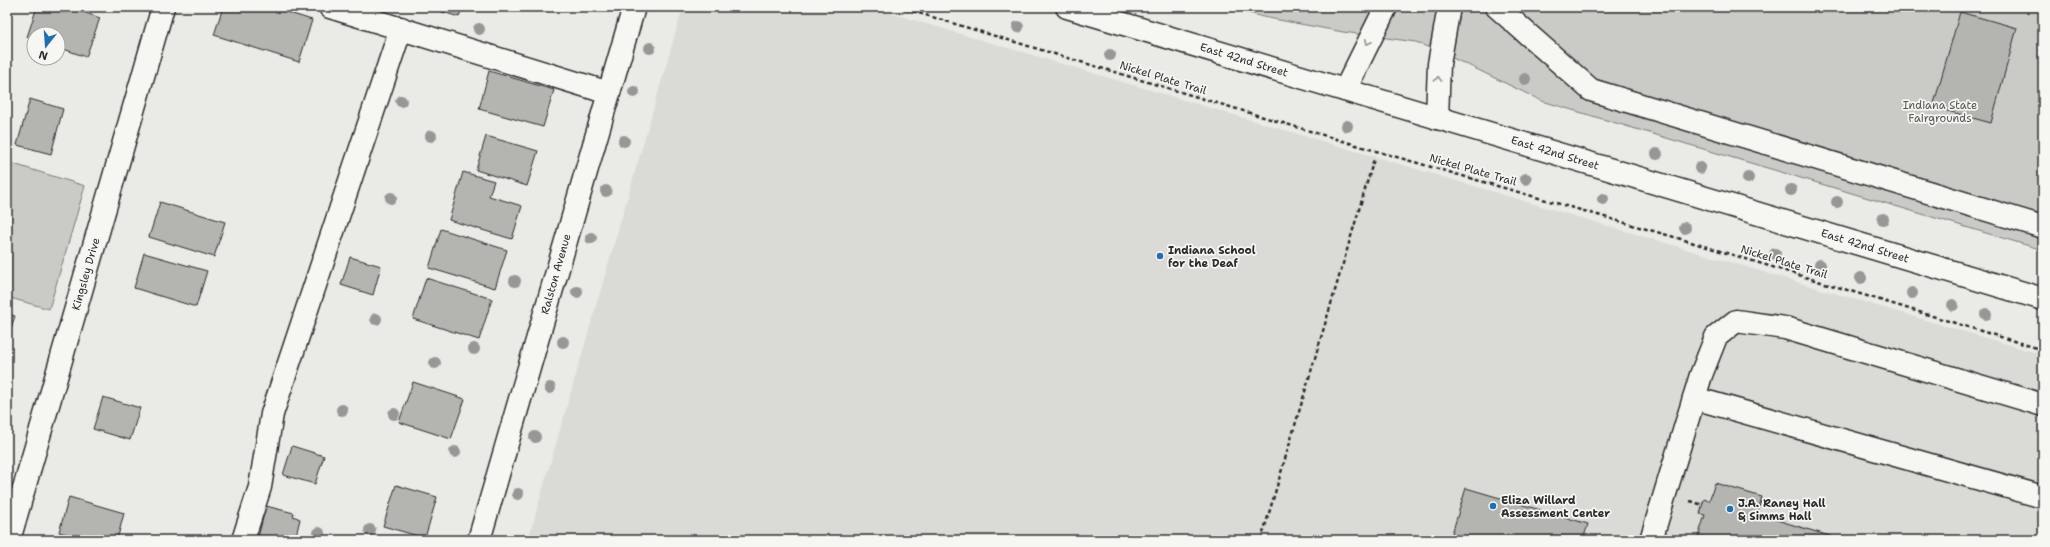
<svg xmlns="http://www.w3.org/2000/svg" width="2050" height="547" viewBox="0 0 2050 547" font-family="'Shantell Sans',sans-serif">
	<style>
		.built { fill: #dadad6 }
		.green { fill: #cacac7; stroke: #7a7a79 }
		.building { fill: #b4b4b1; stroke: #2b2b2b }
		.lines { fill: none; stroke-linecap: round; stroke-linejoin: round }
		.minor-casing { stroke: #2b2b2b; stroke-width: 25 }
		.path { stroke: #2b2b2b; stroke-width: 2.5; stroke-dasharray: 4 3; stroke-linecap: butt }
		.minor { stroke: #f6f6f2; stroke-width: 22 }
		.tree { fill: #979795 }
		.oneway { stroke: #90908e }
		.poi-dot { fill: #1f6fb2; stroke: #f6f6f2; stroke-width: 1.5 }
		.labels { text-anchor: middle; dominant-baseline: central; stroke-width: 3.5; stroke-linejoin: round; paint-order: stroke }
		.street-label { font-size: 11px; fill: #2b2b2b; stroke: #f6f6f2 }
		.park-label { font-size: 11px; fill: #535352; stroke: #f6f6f2 }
		.poi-label { font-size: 11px; font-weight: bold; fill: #2b2b2b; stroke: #f6f6f2; text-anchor: start }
	</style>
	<rect width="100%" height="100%" fill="#eaeae6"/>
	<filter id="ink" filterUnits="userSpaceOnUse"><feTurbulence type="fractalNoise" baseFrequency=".025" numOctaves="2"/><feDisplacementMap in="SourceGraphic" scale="8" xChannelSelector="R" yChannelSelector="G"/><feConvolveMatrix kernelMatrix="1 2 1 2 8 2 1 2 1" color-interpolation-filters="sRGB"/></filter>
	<g filter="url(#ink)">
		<!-- built -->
		<path class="built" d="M683,7H870L2043,355V540H528Z"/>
		<!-- green -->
		<g class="green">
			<path d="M1229,7H2043V250L1542,101L1468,65L1416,42L1343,32L1263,17Z"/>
			<path d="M7,162L85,186L49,309L7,297Z"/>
		</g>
		<!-- building -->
		<g class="building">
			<path d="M37,7H69L100,18L86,57L58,47V34H34V39L27,37Z"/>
			<path d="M223,7H270L312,20L299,62L214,35Z"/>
			<path d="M427,7H462L459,17Z"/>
			<path d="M1960,12L2017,28L1991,123L1933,107Z"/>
			<path d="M489,71L554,90L543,127L479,109Z"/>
			<path d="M30,99L63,109L51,154L17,145Z"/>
			<path d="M486,136L538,151L527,186L476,170Z"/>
			<path d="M463,172L494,181L489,196L522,206L512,239L449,220Z"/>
			<path d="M160,202L225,222L214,257L149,237Z"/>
			<path d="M441,229L507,250L495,288L429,268Z"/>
			<path d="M144,253L207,271L196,307L134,288Z"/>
			<path d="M350,257L381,266L373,295L341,285Z"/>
			<path d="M426,278L492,299L479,340L413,319Z"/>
			<path d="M7,314L15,316L7,340Z"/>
			<path d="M413,382L465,399L451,439L399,422Z"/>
			<path d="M103,397L140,408L130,440L93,429Z"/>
			<path d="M292,446L324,456L315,484L283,475Z"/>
			<path d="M1715,483L1762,497L1757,514L1843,540H1697L1705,515L1700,514L1704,499L1709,501Z"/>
			<path d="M396,485L437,497L425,538L383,526Z"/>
			<path d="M1466,488L1588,524L1583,540H1450Z"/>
			<path d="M69,497L124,513L117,540H87L59,532Z"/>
			<path d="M266,506L294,513L293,516L300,519L295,540H269L258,537Z"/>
		</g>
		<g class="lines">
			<!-- minor casing -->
			<g class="minor-casing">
				<g id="minor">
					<path d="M330,7L609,93"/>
					<path d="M1067,7L2043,299"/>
					<path d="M1497,7L1591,90L2043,227"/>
					<path d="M1345,90L1386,7"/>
					<path d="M1437,118L1439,64L1449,7"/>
					<path d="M1694,398L2043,497"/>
					<path d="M9,540L163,7"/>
					<path d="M243,540L260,487L272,414L401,28"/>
					<path d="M479,540L634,7"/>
					<path d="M1651,540L1701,375L1716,337L1736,321L1785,328L2043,405"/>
				</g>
			</g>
			<!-- path -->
			<g class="path">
				<path d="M899,7L1376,151L1681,239L2043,350"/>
				<path d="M1690,501L1703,505"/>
				<path d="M508,537L517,540"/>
				<path d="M1261,540L1374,159"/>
			</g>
			<!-- minor -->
			<use href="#minor" class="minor"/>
		</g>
		<!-- trees -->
		<g class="tree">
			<circle cx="1018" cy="27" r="6"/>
			<circle cx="479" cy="29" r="6"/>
			<circle cx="650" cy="48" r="6"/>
			<circle cx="1110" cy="55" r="6"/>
			<circle cx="1525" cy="79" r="6"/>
			<circle cx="634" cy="92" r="6"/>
			<circle cx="401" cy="101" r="6"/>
			<circle cx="1347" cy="126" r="6"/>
			<circle cx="431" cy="136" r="6"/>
			<circle cx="624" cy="141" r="6"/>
			<circle cx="1657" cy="154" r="6"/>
			<circle cx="1700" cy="168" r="6"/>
			<circle cx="1748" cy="178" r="6"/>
			<circle cx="1526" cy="179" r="6"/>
			<circle cx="1791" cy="190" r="6"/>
			<circle cx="606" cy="191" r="6"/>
			<circle cx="391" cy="198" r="6"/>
			<circle cx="1603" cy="199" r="6"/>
			<circle cx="1837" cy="202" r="6"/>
			<circle cx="1883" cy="219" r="6"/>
			<circle cx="1685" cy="228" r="6"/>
			<circle cx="591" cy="238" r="6"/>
			<circle cx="1775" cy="254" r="6"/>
			<circle cx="1820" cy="265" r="6"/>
			<circle cx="1861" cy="278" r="6"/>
			<circle cx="515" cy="281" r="6"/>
			<circle cx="577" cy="292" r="6"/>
			<circle cx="1912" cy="293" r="6"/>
			<circle cx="1953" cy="305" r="6"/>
			<circle cx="1986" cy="314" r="6"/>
			<circle cx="376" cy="319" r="6"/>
			<circle cx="563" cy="342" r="6"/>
			<circle cx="474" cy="349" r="6"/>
			<circle cx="435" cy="363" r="6"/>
			<circle cx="550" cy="388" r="6"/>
			<circle cx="342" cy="410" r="6"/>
			<circle cx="394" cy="414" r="6"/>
			<circle cx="535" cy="437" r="6"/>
			<circle cx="455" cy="452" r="6"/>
			<circle cx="518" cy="494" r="6"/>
			<circle cx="370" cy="530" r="6"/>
			<circle cx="319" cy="533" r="6"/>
		</g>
		<!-- one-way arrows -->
		<defs><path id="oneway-chevron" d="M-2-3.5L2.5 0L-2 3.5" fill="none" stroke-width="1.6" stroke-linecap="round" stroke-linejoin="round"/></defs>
		<g class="oneway">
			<use href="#oneway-chevron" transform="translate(1368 42) rotate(116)"/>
			<use href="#oneway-chevron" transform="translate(1438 79) rotate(-88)"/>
		</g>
	</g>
	<!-- markers -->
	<g class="poi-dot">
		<circle cx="1160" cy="256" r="4"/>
		<circle cx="1493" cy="506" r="4"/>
		<circle cx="1730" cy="509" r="4"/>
	</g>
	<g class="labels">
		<!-- street labels -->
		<g class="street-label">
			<text transform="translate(1244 60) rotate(17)">East 42nd Street</text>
			<text transform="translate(1163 78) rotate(17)">Nickel Plate Trail</text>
			<text transform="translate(1555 153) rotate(17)">East 42nd Street</text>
			<text transform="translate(1473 170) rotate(16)">Nickel Plate Trail</text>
			<text transform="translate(1865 246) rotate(17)">East 42nd Street</text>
			<text transform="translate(1784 262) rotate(17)">Nickel Plate Trail</text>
			<text transform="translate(86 274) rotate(-74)">Kingsley Drive</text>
			<text transform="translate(556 274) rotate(-74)">Ralston Avenue</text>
		</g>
		<!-- park labels -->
		<g class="park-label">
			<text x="1940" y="105">Indiana State<tspan x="1940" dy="13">Fairgrounds</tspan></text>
		</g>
		<!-- poi labels -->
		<g class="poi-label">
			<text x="1168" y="250">Indiana School<tspan x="1168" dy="13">for the Deaf</tspan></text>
			<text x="1501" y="500">Eliza Willard<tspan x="1501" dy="13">Assessment Center</tspan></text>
			<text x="1738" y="503">J.A. Raney Hall<tspan x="1738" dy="13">&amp; Simms Hall</tspan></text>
		</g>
	</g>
	<!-- margin -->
	<rect width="2050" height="547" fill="none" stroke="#f6f6f2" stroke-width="24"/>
	<rect x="12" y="12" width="2026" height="523" fill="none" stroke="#2b2b2b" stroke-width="1.5" filter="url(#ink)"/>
	<!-- north arrow -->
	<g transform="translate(46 46) rotate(197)"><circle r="19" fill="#f6f6f2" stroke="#a5a5a2"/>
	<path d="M0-3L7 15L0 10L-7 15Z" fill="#1f6fb2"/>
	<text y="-6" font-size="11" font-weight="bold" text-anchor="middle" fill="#2b2b2b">N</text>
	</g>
</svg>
